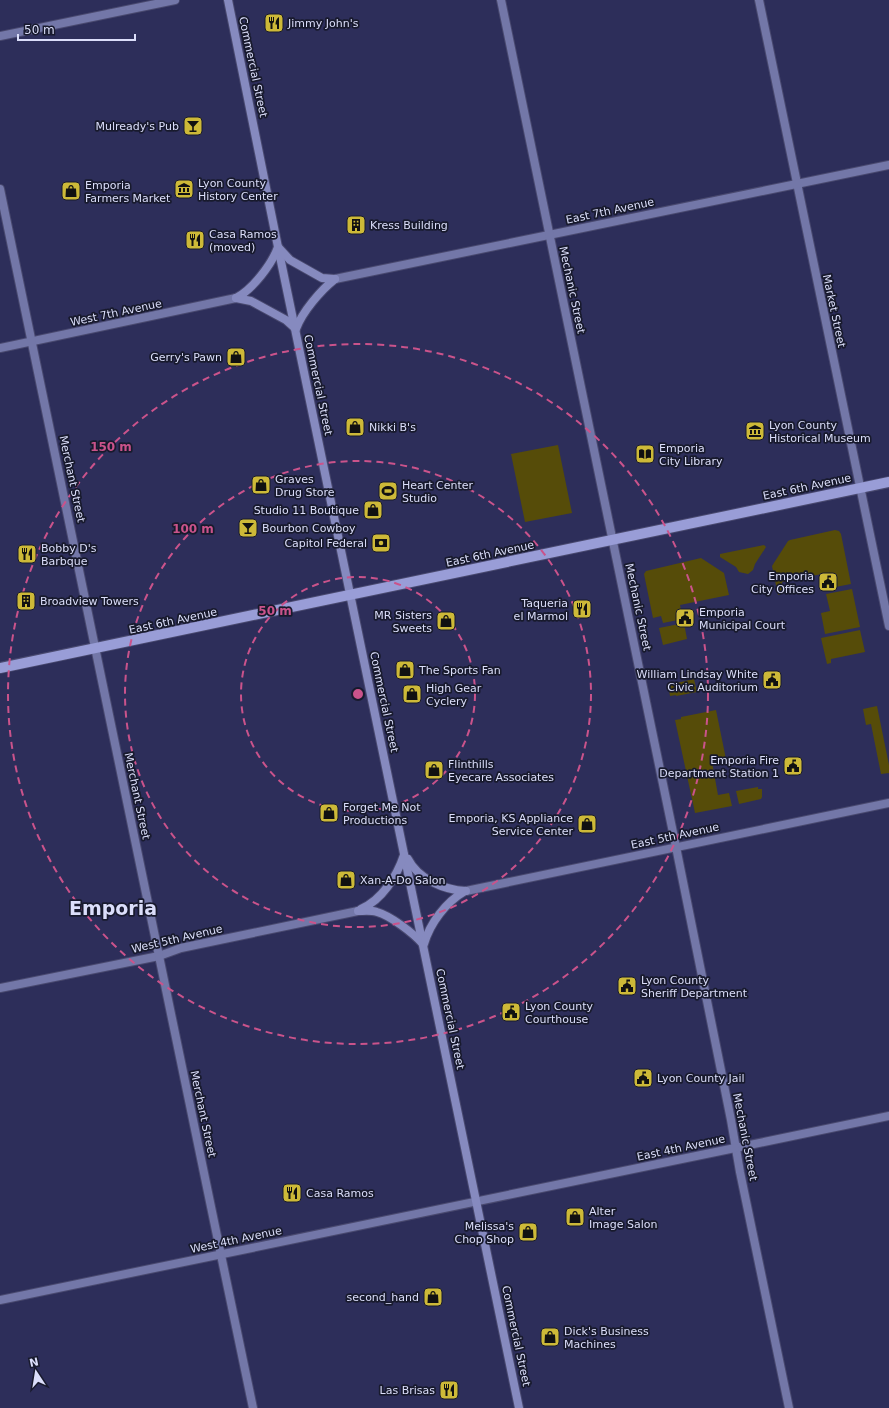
<svg xmlns="http://www.w3.org/2000/svg" width="889" height="1408" viewBox="0 0 889 1408" font-family="'DejaVu Sans',sans-serif">
	<style>
		.green { fill: #564c09 }
		.lines { fill: none; stroke-linecap: round; stroke-linejoin: round }
		.minor-casing { stroke: #49496f; stroke-width: 10 }
		.tertiary-casing { stroke: #49496f; stroke-width: 10 }
		.secondary-casing { stroke: #49496f; stroke-width: 10 }
		.primary-casing { stroke: #49496f; stroke-width: 12 }
		.minor { stroke: #7377a8; stroke-width: 8 }
		.tertiary { stroke: #7377a8; stroke-width: 8 }
		.secondary { stroke: #868abf; stroke-width: 8 }
		.primary { stroke: #999dd7; stroke-width: 10 }
		.ring { fill: none; stroke: #ca538b; stroke-width: 2; stroke-dasharray: 7 5 }
		.labels { text-anchor: middle; dominant-baseline: central; stroke-width: 3.5; stroke-linejoin: round; paint-order: stroke }
		.poi-label { font-size: 11px; fill: #dbdefa; stroke: #181a2d; text-anchor: start }
		.street-label { font-size: 11px; fill: #dbdefa; stroke: #181a2d }
		.town-label { font-size: 19px; font-weight: bold; fill: #dbdefa; stroke: #181a2d }
		.centre { fill: #ca538b; stroke: #181a2d; stroke-width: 2 }
		.ring-label { font-size: 12px; text-anchor: middle; font-weight: bold; fill: #ca538b; stroke: #181a2d; stroke-width: 3.5; stroke-linejoin: round; paint-order: stroke }
	</style>
	<rect width="100%" height="100%" fill="#2d2e5a"/>
	<!-- green -->
	<g class="green">
		<path d="M558,445L572,513L525,522L511,454Z"/>
		<path d="M835,530L839,531L841,534L851,584L825,589L822,574L782,582L784,593L778,595L772,566L788,541L790,540Z"/>
		<path d="M764,545L766,547L755,564L753,570L748,574L739,572L736,567L720,557V554Z"/>
		<path d="M701,558L724,573L729,595L680,605L683,619L663,623L661,616L653,618L644,574L646,571Z"/>
		<path d="M852,589L860,627L825,634L821,613L830,611L826,594Z"/>
		<path d="M684,623L687,639L663,645L659,628Z"/>
		<path d="M860,630L865,652L831,659V663L827,664L821,638Z"/>
		<path d="M694,679L697,692L676,696V695L670,696L668,685Z"/>
		<path d="M877,706L889,765V773L881,774L871,724L866,725L863,709Z"/>
		<path d="M716,710L726,759L712,762L718,795L729,793L732,806L695,813L675,720L681,719V717Z"/>
		<path d="M758,787V789H762V797L761,799L739,804L736,791Z"/>
	</g>
	<g class="lines">
		<!-- minor casing -->
		<g class="minor-casing">
			<g id="minor">
				<path d="M759,0L889,626"/>
				<path d="M0,36L175,0"/>
				<path d="M335,279L889,165"/>
				<path d="M0,348L236,298"/>
				<path d="M466,891L889,803"/>
				<path d="M0,988L159,956L181,948L358,911"/>
				<path d="M735,1148L889,1116"/>
				<path d="M221,1255L253,1408"/>
			</g>
		</g>
		<!-- tertiary casing -->
		<g class="tertiary-casing">
			<g id="tertiary">
				<path d="M501,0L676,847L731,1120L740,1172L789,1408"/>
				<path d="M0,189L221,1255"/>
				<path d="M0,1300L735,1148"/>
			</g>
		</g>
		<!-- secondary casing -->
		<g class="secondary-casing">
			<g id="secondary">
				<path d="M228,0L278,247L519,1408"/>
				<path d="M236,298C253,289 272,264 278,247L290,260L322,278L335,279"/>
				<path d="M236,298L251,301L286,320L296,329C302,312 321,290 335,279"/>
				<path d="M408,859C418,879 444,890 466,891"/>
				<path d="M361,909C382,900 397,876 404,855"/>
				<path d="M358,911C364,911 371,910 377,912C391,916 413,933 423,944"/>
				<path d="M424,944C430,923 446,902 465,891"/>
			</g>
		</g>
		<!-- primary casing -->
		<g class="primary-casing">
			<path id="primary" d="M0,668L889,482"/>
		</g>
		<!-- minor -->
		<use href="#minor" class="minor"/>
		<!-- tertiary -->
		<use href="#tertiary" class="tertiary"/>
		<!-- secondary -->
		<use href="#secondary" class="secondary"/>
		<!-- primary -->
		<use href="#primary" class="primary"/>
	</g>
	<!-- distance rings -->
	<g class="ring">
		<circle cx="358" cy="694" r="117"/>
		<circle cx="358" cy="694" r="233"/>
		<circle cx="358" cy="694" r="350"/>
	</g>
	<!-- icons -->
	<defs>
		<g id="restaurant-square" transform="scale(1)"><rect x="-9" y="-9" width="18" height="18" rx="4" fill="#cdb938" stroke="#181a2d"/><path d="M-5-6h1v4h1v-4h1v4h1v-4h1v5L-1.5 .5V6h-2V.5L-5-1ZM5-6V6H3V1.5H1.5Q1.5-4 5-6Z" fill="#111"/></g>
		<g id="bar-square" transform="scale(1)"><rect x="-9" y="-9" width="18" height="18" rx="4" fill="#cdb938" stroke="#181a2d"/><path d="M-6-5H6L.8 .8V4.5H3.5V6h-7V4.5H-.8V.8Z" fill="#111"/></g>
		<g id="museum-square" transform="scale(1)"><rect x="-9" y="-9" width="18" height="18" rx="4" fill="#cdb938" stroke="#181a2d"/><path d="M0-6L6-3V-2H-6V-3ZM-5-1h2V3h-2ZM-1-1h2V3h-2ZM3-1h2V3H3ZM-6 4H6V6H-6Z" fill="#111"/></g>
		<g id="shop-square" transform="scale(1)"><rect x="-9" y="-9" width="18" height="18" rx="4" fill="#cdb938" stroke="#181a2d"/><path d="M-5-2.5h2.3a2.7 3.5 0 0 1 5.4 0H5L5.5 6h-11ZM-1.5-2.5h3a1.5 2.3 0 0 0-3 0Z" fill="#111"/></g>
		<g id="building-square" transform="scale(1)"><rect x="-9" y="-9" width="18" height="18" rx="4" fill="#cdb938" stroke="#181a2d"/><path d="M-4-6H4V6H1V3H-1V6H-4ZM-2.5-4.3h1.7v1.8h-1.7ZM.8-4.3h1.7v1.8H.8ZM-2.5-1h1.7V.8h-1.7ZM.8-1h1.7V.8H.8Z" fill="#111"/></g>
		<g id="library-square" transform="scale(1)"><rect x="-9" y="-9" width="18" height="18" rx="4" fill="#cdb938" stroke="#181a2d"/><path d="M-6-4Q-3-5.5-.7-3.5V5Q-3 3-6 4ZM6-4Q3-5.5 .7-3.5V5Q3 3 6 4Z" fill="#111"/></g>
		<g id="stadium-square" transform="scale(1)"><rect x="-9" y="-9" width="18" height="18" rx="4" fill="#cdb938" stroke="#181a2d"/><path d="M0-5a6.5 5 0 1 0 0 10a6.5 5 0 1 0 0-10ZM-3.5-1.8h7v3.6h-7Z" fill="#111"/></g>
		<g id="bank-square" transform="scale(1)"><rect x="-9" y="-9" width="18" height="18" rx="4" fill="#cdb938" stroke="#181a2d"/><path d="M-6-4H6V4H-6ZM0-2.3a2.3 2.3 0 1 0 0 4.6a2.3 2.3 0 1 0 0-4.6Z" fill="#111"/></g>
		<g id="civic-square" transform="scale(1)"><rect x="-9" y="-9" width="18" height="18" rx="4" fill="#cdb938" stroke="#181a2d"/><path d="M-.6-6.5H3V-4.5H.6V-3L4-1V1h2V6H-6V1h2V-1L-.6-3ZM-1.2 2.5V6h2.4V2.5Z" fill="#111"/></g>
	</defs>
	<g fill-rule="evenodd">
		<use href="#restaurant-square" x="274" y="23"/>
		<use href="#bar-square" x="193" y="126"/>
		<use href="#museum-square" x="184" y="189"/>
		<use href="#shop-square" x="71" y="191"/>
		<use href="#building-square" x="356" y="225"/>
		<use href="#restaurant-square" x="195" y="240"/>
		<use href="#shop-square" x="236" y="357"/>
		<use href="#shop-square" x="355" y="427"/>
		<use href="#museum-square" x="755" y="431"/>
		<use href="#library-square" x="645" y="454"/>
		<use href="#shop-square" x="261" y="485"/>
		<use href="#stadium-square" x="388" y="491"/>
		<use href="#shop-square" x="373" y="510"/>
		<use href="#bar-square" x="248" y="528"/>
		<use href="#bank-square" x="381" y="543"/>
		<use href="#restaurant-square" x="27" y="554"/>
		<use href="#civic-square" x="828" y="582"/>
		<use href="#building-square" x="26" y="601"/>
		<use href="#restaurant-square" x="582" y="609"/>
		<use href="#civic-square" x="685" y="618"/>
		<use href="#shop-square" x="446" y="621"/>
		<use href="#shop-square" x="405" y="670"/>
		<use href="#civic-square" x="772" y="680"/>
		<use href="#shop-square" x="412" y="694"/>
		<use href="#civic-square" x="793" y="766"/>
		<use href="#shop-square" x="434" y="770"/>
		<use href="#shop-square" x="329" y="813"/>
		<use href="#shop-square" x="587" y="824"/>
		<use href="#shop-square" x="346" y="880"/>
		<use href="#civic-square" x="627" y="986"/>
		<use href="#civic-square" x="511" y="1012"/>
		<use href="#civic-square" x="643" y="1078"/>
		<use href="#restaurant-square" x="292" y="1193"/>
		<use href="#shop-square" x="575" y="1217"/>
		<use href="#shop-square" x="528" y="1232"/>
		<use href="#shop-square" x="433" y="1297"/>
		<use href="#shop-square" x="550" y="1337"/>
		<use href="#restaurant-square" x="449" y="1390"/>
	</g>
	<g class="labels">
		<!-- poi labels -->
		<g class="poi-label">
			<text x="288" y="23">Jimmy John's</text>
			<text x="179" y="126" text-anchor="end">Mulready's Pub</text>
			<text x="198" y="183">Lyon County<tspan x="198" dy="13">History Center</tspan></text>
			<text x="85" y="185">Emporia<tspan x="85" dy="13">Farmers Market</tspan></text>
			<text x="370" y="225">Kress Building</text>
			<text x="209" y="234">Casa Ramos<tspan x="209" dy="13">(moved)</tspan></text>
			<text x="222" y="357" text-anchor="end">Gerry's Pawn</text>
			<text x="769" y="425">Lyon County<tspan x="769" dy="13">Historical Museum</tspan></text>
			<text x="369" y="427">Nikki B's</text>
			<text x="659" y="448">Emporia<tspan x="659" dy="13">City Library</tspan></text>
			<text x="275" y="479">Graves<tspan x="275" dy="13">Drug Store</tspan></text>
			<text x="402" y="485">Heart Center<tspan x="402" dy="13">Studio</tspan></text>
			<text x="359" y="510" text-anchor="end">Studio 11 Boutique</text>
			<text x="262" y="528">Bourbon Cowboy</text>
			<text x="367" y="543" text-anchor="end">Capitol Federal</text>
			<text x="41" y="548">Bobby D's<tspan x="41" dy="13">Barbque</tspan></text>
			<text x="814" y="576" text-anchor="end">Emporia<tspan x="814" dy="13">City Offices</tspan></text>
			<text x="40" y="601">Broadview Towers</text>
			<text x="568" y="603" text-anchor="end">Taqueria<tspan x="568" dy="13">el Marmol</tspan></text>
			<text x="699" y="612">Emporia<tspan x="699" dy="13">Municipal Court</tspan></text>
			<text x="432" y="615" text-anchor="end">MR Sisters<tspan x="432" dy="13">Sweets</tspan></text>
			<text x="419" y="670">The Sports Fan</text>
			<text x="758" y="674" text-anchor="end">William Lindsay White<tspan x="758" dy="13">Civic Auditorium</tspan></text>
			<text x="426" y="688">High Gear<tspan x="426" dy="13">Cyclery</tspan></text>
			<text x="779" y="760" text-anchor="end">Emporia Fire<tspan x="779" dy="13">Department Station 1</tspan></text>
			<text x="448" y="764">Flinthills<tspan x="448" dy="13">Eyecare Associates</tspan></text>
			<text x="343" y="807">Forget Me Not<tspan x="343" dy="13">Productions</tspan></text>
			<text x="573" y="818" text-anchor="end">Emporia, KS Appliance<tspan x="573" dy="13">Service Center</tspan></text>
			<text x="360" y="880">Xan-A-Do Salon</text>
			<text x="641" y="980">Lyon County<tspan x="641" dy="13">Sheriff Department</tspan></text>
			<text x="525" y="1006">Lyon County<tspan x="525" dy="13">Courthouse</tspan></text>
			<text x="657" y="1078">Lyon County Jail</text>
			<text x="306" y="1193">Casa Ramos</text>
			<text x="589" y="1211">Alter<tspan x="589" dy="13">Image Salon</tspan></text>
			<text x="514" y="1226" text-anchor="end">Melissa's<tspan x="514" dy="13">Chop Shop</tspan></text>
			<text x="419" y="1297" text-anchor="end">second_hand</text>
			<text x="564" y="1331">Dick's Business<tspan x="564" dy="13">Machines</tspan></text>
			<text x="435" y="1390" text-anchor="end">Las Brisas</text>
		</g>
		<!-- street labels -->
		<g class="street-label">
			<text transform="translate(253 67) rotate(78)">Commercial Street</text>
			<text transform="translate(610 211) rotate(-12)">East 7th Avenue</text>
			<text transform="translate(572 290) rotate(78)">Mechanic Street</text>
			<text transform="translate(834 311) rotate(78)">Market Street</text>
			<text transform="translate(116 313) rotate(-12)">West 7th Avenue</text>
			<text transform="translate(318 385) rotate(78)">Commercial Street</text>
			<text transform="translate(72 479) rotate(78)">Merchant Street</text>
			<text transform="translate(807 487) rotate(-12)">East 6th Avenue</text>
			<text transform="translate(490 554) rotate(-12)">East 6th Avenue</text>
			<text transform="translate(638 607) rotate(78)">Mechanic Street</text>
			<text transform="translate(173 621) rotate(-12)">East 6th Avenue</text>
			<text transform="translate(384 702) rotate(78)">Commercial Street</text>
			<text transform="translate(137 796) rotate(78)">Merchant Street</text>
			<text transform="translate(675 836) rotate(-12)">East 5th Avenue</text>
			<text transform="translate(177 939) rotate(-13)">West 5th Avenue</text>
			<text transform="translate(450 1019) rotate(78)">Commercial Street</text>
			<text transform="translate(203 1114) rotate(78)">Merchant Street</text>
			<text transform="translate(745 1137) rotate(79)">Mechanic Street</text>
			<text transform="translate(681 1148) rotate(-12)">East 4th Avenue</text>
			<text transform="translate(236 1240) rotate(-12)">West 4th Avenue</text>
			<text transform="translate(516 1336) rotate(78)">Commercial Street</text>
		</g>
		<!-- town labels -->
		<g class="town-label">
			<text x="113" y="908">Emporia</text>
		</g>
	</g>
	<circle cx="358" cy="694" r="6" class="centre"/>
	<g class="ring-label">
		<text x="111" y="451">150 m</text>
		<text x="193" y="533">100 m</text>
		<text x="275" y="615">50 m</text>
	</g>
	<!-- north arrow -->
	<g transform="translate(36 1372) rotate(348)" stroke="#181a2d" stroke-width="3" paint-order="stroke">
	<path d="M0-3L7 15L0 10L-7 15Z" fill="#dbdefa"/>
	<text y="-6" font-size="11" font-weight="bold" text-anchor="middle" fill="#dbdefa">N</text>
	</g>
	<!-- scale -->
	<path d="M18 34v6h117v-6" fill="none" stroke="#dbdefa" stroke-width="2"/>
	<text x="24" y="34" font-size="12" fill="#dbdefa" stroke="#181a2d" stroke-width="3" paint-order="stroke">50 m</text>
</svg>
